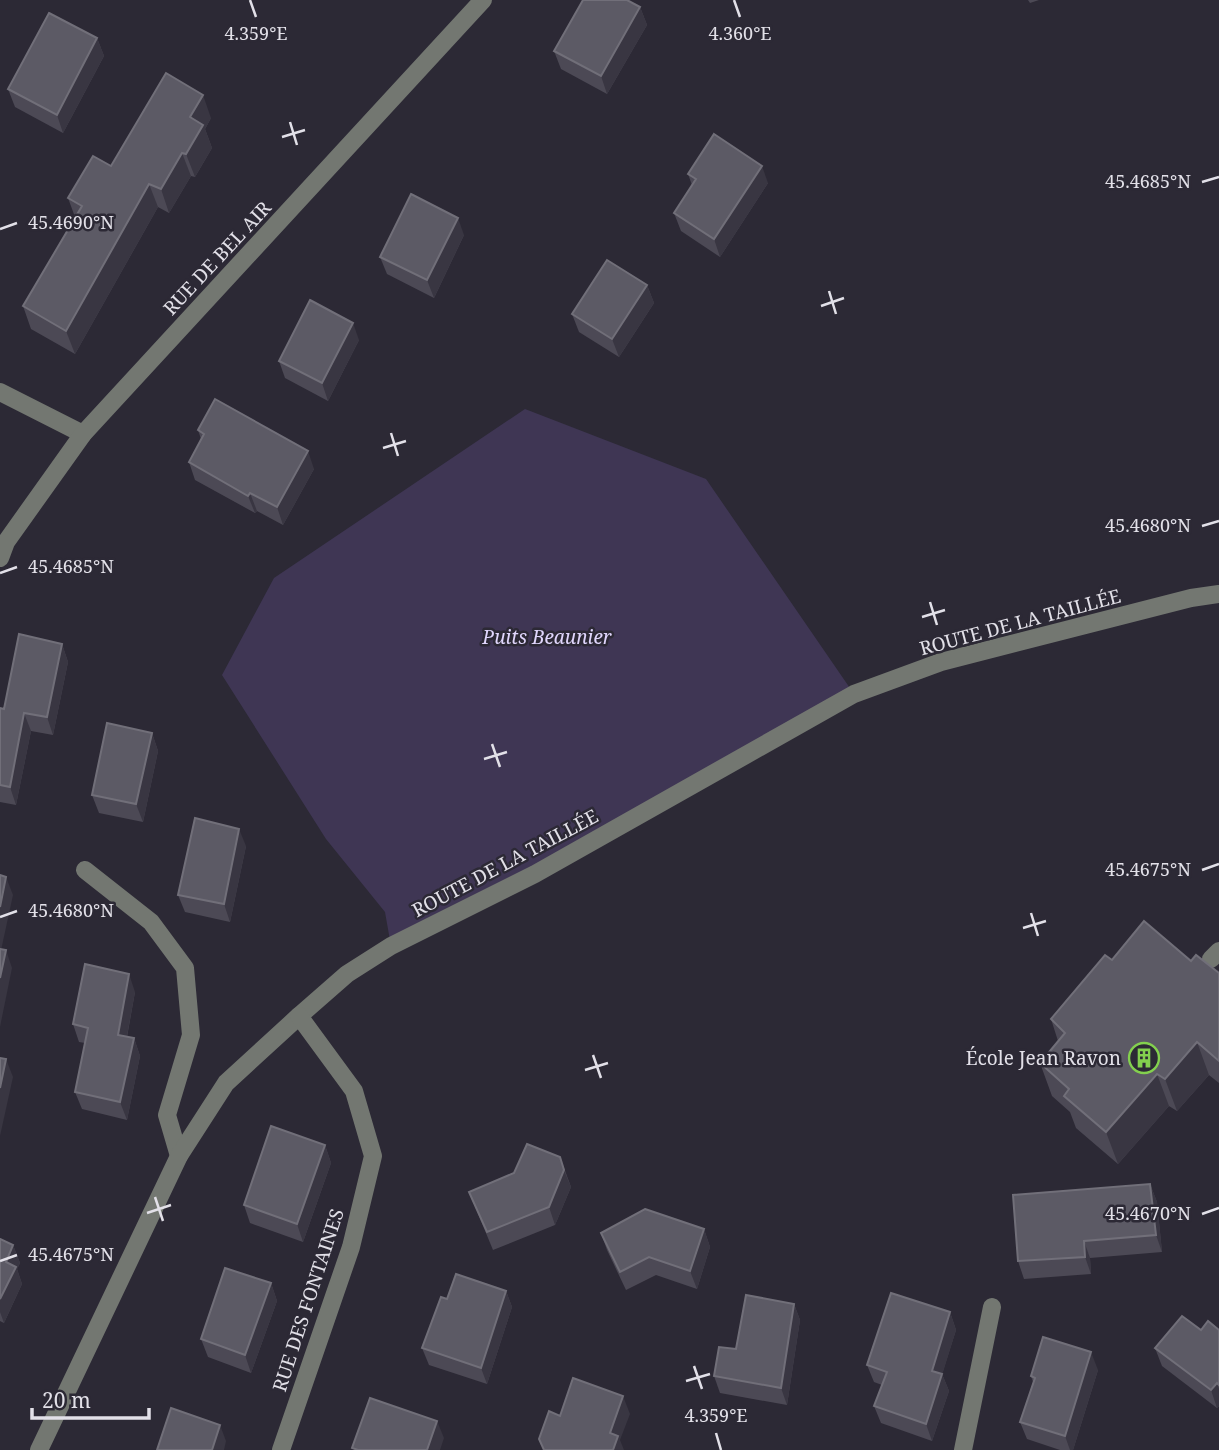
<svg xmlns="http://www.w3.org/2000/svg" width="1219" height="1450" viewBox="0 0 1219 1450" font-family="'Noto Serif',serif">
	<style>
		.green { fill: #3f3654 }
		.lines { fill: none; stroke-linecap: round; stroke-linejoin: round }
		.minor { stroke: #737771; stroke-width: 18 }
		.wall { fill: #4c4955 }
		.shaded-wall { fill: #393642 }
		.building { fill: #5c5a65; stroke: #716f79; stroke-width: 2 }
		.ticks { fill: none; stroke: #e2e0e8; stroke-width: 2.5 }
		.labels { text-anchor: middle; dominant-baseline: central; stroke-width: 5; stroke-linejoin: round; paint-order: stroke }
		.street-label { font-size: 19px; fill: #e2e0e8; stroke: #2c2935 }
		.park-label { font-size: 19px; font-style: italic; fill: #e0d6fc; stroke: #2c2935 }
		.poi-label { font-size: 19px; fill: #e2e0e8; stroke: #2c2935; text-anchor: end }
		.ticks-label { font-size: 18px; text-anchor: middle; fill: #e2e0e8; stroke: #2c2935; stroke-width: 5; stroke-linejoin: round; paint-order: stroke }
	</style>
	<rect width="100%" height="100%" fill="#2c2935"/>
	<!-- green -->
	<path class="green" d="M525,409L706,479L854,694L391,946L385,912L326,839L222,675L274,578Z"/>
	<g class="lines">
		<!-- minor -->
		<g class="minor">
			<path d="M0,392L83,434"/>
			<path d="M0,558L6,542L83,434L483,0"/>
			<path d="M85,870L151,922L185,968L191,1035L167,1115L179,1156"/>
			<path d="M1211,959L1219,951"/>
			<path d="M39,1450L179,1156L226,1083L299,1016L347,974L391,946L535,874L854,694L941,662L1191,598L1219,594"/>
			<path d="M281,1450L351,1247L373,1156L354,1091L299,1016"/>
			<path d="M963,1450L992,1307"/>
		</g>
	</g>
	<!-- wall -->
	<g class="wall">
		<path d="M1028,0H1039L1030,3Z"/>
		<path d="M640,7L647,25L607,94L561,69L554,51Z"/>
		<path d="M97,38L104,56L63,133L15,107L8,89Z"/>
		<path d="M211,118L205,129L212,148L195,177L191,176L169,213L158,207L75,354L31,329L23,306L75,217L68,198L111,166Z"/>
		<path d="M688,174L768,183L720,257L681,231L674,213L692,185Z"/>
		<path d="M464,235L434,298L387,274L380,257Z"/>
		<path d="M647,285L654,303L619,357L579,332L572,314Z"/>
		<path d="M359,340L328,401L285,378L279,361Z"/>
		<path d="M198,430L314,469L283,525L257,511L255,513L195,480L189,462L201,439Z"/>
		<path d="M62,644L68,662L53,735L31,731L16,805L0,802V708L4,709Z"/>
		<path d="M152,733L158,751L143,822L99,813L92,795Z"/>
		<path d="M246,846L230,922L185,912L178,895Z"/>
		<path d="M1112,960L1191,961L1219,973V1083L1209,1075L1177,1111L1169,1106L1118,1164L1076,1128L1070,1112L1052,1096L1040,1063L1058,1041L1051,1019Z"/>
		<path d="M135,992L127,1037L134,1038L140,1056L127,1120L82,1109L75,1092L85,1043L79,1042L73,1024Z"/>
		<path d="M325,1145L331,1163L303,1242L250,1223L244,1205Z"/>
		<path d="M560,1157L571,1187L555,1225L493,1250L469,1192Z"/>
		<path d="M1150,1184L1157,1202L1162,1252L1090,1258L1091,1274L1024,1279L1018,1261Z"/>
		<path d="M704,1229L710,1247L697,1289L656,1275L626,1290L607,1250L601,1233Z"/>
		<path d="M0,1239L13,1245L20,1263L17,1269L22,1284L4,1323L0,1321Z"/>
		<path d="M271,1283L277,1301L251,1373L208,1357L201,1339Z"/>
		<path d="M506,1291L512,1307L487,1384L429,1365L422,1348L447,1299Z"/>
		<path d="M794,1304L800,1320L787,1405L720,1393L714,1376Z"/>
		<path d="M950,1312L956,1330L942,1374L949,1391L932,1441L881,1423L874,1406L882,1385L874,1382L867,1365Z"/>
		<path d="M1201,1330H1219V1406L1217,1408L1162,1366L1155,1348Z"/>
		<path d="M1098,1370L1073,1450H1060L1027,1439L1020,1422L1033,1382L1031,1376Z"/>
	</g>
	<!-- shaded-wall -->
	<g class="shaded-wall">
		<path d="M640,7L647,25L607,94L601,76Z"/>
		<path d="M97,38L104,56L63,133L57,115Z"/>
		<path d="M203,95L211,118L205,129L212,148L195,177L186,154L190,117Z"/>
		<path d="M182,153L191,176L169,213L161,189Z"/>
		<path d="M762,166L768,183L720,257L714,239Z"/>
		<path d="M149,184L158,207L75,354L66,331Z"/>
		<path d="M458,218L464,235L434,298L427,280Z"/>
		<path d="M647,285L654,303L619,357L612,339Z"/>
		<path d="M353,323L359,340L328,401L322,383Z"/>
		<path d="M308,451L314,469L283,525L277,507Z"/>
		<path d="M250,493L257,511L255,513L248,496Z"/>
		<path d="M62,644L68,662L53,735L47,717Z"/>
		<path d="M24,713L31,731L16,805L10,787Z"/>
		<path d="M152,733L158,751L143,822L136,804Z"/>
		<path d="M239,829L246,846L230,922L224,904Z"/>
		<path d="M6,877L13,895L0,955V907Z"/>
		<path d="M6,950L12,968L0,1027V978Z"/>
		<path d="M129,974L135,992L124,1052L118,1035Z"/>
		<path d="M134,1038L140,1056L127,1120L120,1102Z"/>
		<path d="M1197,1042L1209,1075L1177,1111L1165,1079Z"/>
		<path d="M6,1059L13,1077L0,1136V1088Z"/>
		<path d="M1157,1074L1169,1106L1118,1164L1106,1132Z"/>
		<path d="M325,1145L331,1163L303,1242L297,1224Z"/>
		<path d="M564,1170L571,1187L555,1225L549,1207Z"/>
		<path d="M1150,1184L1157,1202L1162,1252L1156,1235Z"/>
		<path d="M704,1229L710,1247L697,1289L690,1271Z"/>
		<path d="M1084,1241L1090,1258L1091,1274L1085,1257Z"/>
		<path d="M13,1245L20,1263L17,1269L22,1284L4,1323L0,1312V1299L6,1262Z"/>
		<path d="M271,1283L277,1301L251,1373L245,1355Z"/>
		<path d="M506,1291L512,1307L487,1384L481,1368Z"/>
		<path d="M794,1304L800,1320L787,1405L781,1388Z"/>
		<path d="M950,1312L956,1330L940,1382L942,1374L949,1391L932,1441L926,1424L932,1371Z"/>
		<path d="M1091,1352L1098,1370L1073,1450H1070L1065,1436Z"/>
		<path d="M1217,1383L1219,1389V1406L1217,1408L1211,1390Z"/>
		<path d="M623,1396L630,1414L620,1440L624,1450H613L610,1433Z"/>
		<path d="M437,1421L444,1438L440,1450H427Z"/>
		<path d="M220,1425L226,1441L224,1450H212Z"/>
	</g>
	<!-- building -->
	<g class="building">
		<path d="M583,0H627L640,7L601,76L554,51Z"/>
		<path d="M49,13L97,38L57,115L8,89Z"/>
		<path d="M166,73L203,95L190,117L203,125L186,154L182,153L161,189L149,184L66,331L23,306L82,206L68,198L93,156L111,166Z"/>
		<path d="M714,134L762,166L714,239L674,213L696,179L688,174Z"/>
		<path d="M411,194L458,218L427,280L380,257Z"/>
		<path d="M607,260L647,285L612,339L572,314Z"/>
		<path d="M310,300L353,323L322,383L279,361Z"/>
		<path d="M215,399L308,451L277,507L250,493L248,496L189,462L204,434L198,430Z"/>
		<path d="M19,634L62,644L47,717L24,713L10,787L0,785V708L4,709Z"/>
		<path d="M107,723L152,733L136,804L92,795Z"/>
		<path d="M195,818L239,829L224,904L178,895Z"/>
		<path d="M0,875L6,877L0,907Z"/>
		<path d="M1144,921L1191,961L1196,955L1219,973V1061L1197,1042L1165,1079L1157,1074L1106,1132L1064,1096L1069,1089L1040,1063L1065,1033L1051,1019L1105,955L1112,960Z"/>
		<path d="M0,949L6,950L0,978Z"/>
		<path d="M85,964L129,974L118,1035L134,1038L120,1102L75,1092L88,1028L73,1024Z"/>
		<path d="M0,1058L6,1059L0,1088Z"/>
		<path d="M271,1126L325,1145L297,1224L244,1205Z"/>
		<path d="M527,1144L560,1157L564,1170L549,1207L487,1232L469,1192L514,1173Z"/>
		<path d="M1150,1184L1156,1235L1084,1241L1085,1257L1018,1261L1013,1195Z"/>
		<path d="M645,1209L704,1229L690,1271L649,1257L620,1272L601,1233Z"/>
		<path d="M0,1239L13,1245L6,1262L16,1267L0,1299Z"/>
		<path d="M225,1268L271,1283L245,1355L201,1339Z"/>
		<path d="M456,1274L506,1291L481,1368L422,1348L441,1297L447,1299Z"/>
		<path d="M891,1293L950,1312L932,1371L942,1374L926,1424L874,1406L887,1372L867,1365Z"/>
		<path d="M746,1295L794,1304L781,1388L714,1376L719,1347L736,1349Z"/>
		<path d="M1182,1316L1201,1330L1208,1321L1219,1330V1385L1217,1383L1211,1390L1155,1348Z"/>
		<path d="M1043,1337L1091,1352L1065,1436L1020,1422L1035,1378L1031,1376Z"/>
		<path d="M573,1378L623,1396L610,1433L618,1436L613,1450H544L539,1439L549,1411L560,1416Z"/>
		<path d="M370,1398L437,1421L427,1450H358L352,1448Z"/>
		<path d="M171,1408L220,1425L212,1450H157Z"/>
	</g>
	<!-- ticks -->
	<path class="ticks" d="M250,0L256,17M734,0L740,17M290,122L297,145M282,137L305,130M1202,182L1219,177M0,229L17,223M829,291L836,314M821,306L844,298M391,433L398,456M383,448L406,441M1202,526L1219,521M0,573L17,567M930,602L937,625M922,617L945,610M492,744L500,767M484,759L507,752M1202,870L1219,864M1031,913L1038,936M0,917L17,911M1023,928L1046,921M593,1055L601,1078M585,1070L608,1063M155,1197L163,1221M147,1213L171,1205M1202,1214L1219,1208M0,1261L17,1255M694,1366L702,1389M686,1381L710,1374M716,1433L721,1450"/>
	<!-- icons -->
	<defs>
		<g id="building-ring" transform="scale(1.575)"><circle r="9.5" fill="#2c2935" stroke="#83d04e" stroke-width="1.5"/><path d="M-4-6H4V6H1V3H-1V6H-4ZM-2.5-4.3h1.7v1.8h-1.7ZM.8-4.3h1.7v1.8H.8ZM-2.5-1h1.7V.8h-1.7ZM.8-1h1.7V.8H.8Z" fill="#83d04e"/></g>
	</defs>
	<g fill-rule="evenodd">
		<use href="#building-ring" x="1144" y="1058"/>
	</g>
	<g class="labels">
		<!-- street labels -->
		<g class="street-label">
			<text transform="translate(217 258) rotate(-47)">RUE DE BEL AIR</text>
			<text transform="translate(1020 622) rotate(-15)">ROUTE DE LA TAILLÉE</text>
			<text transform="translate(505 863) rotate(-28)">ROUTE DE LA TAILLÉE</text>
			<text transform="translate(308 1300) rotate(-72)">RUE DES FONTAINES</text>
		</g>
		<!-- park labels -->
		<g class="park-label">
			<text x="547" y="637">Puits Beaunier</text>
		</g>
		<!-- poi labels -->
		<g class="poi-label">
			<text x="1121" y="1058">École Jean Ravon</text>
		</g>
	</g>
	<g class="ticks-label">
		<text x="256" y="40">4.359°E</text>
		<text x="740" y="40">4.360°E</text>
		<text x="1148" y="188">45.4685°N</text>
		<text x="71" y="229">45.4690°N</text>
		<text x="1148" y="532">45.4680°N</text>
		<text x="71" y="573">45.4685°N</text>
		<text x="1148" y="876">45.4675°N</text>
		<text x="71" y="917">45.4680°N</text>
		<text x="1148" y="1220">45.4670°N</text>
		<text x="71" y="1261">45.4675°N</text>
		<text x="716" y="1422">4.359°E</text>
	</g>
	<!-- scale -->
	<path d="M32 1408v10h117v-10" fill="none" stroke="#e2e0e8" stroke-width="3.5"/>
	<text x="42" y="1408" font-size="21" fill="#e2e0e8" stroke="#2c2935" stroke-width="5" paint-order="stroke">20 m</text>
</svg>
